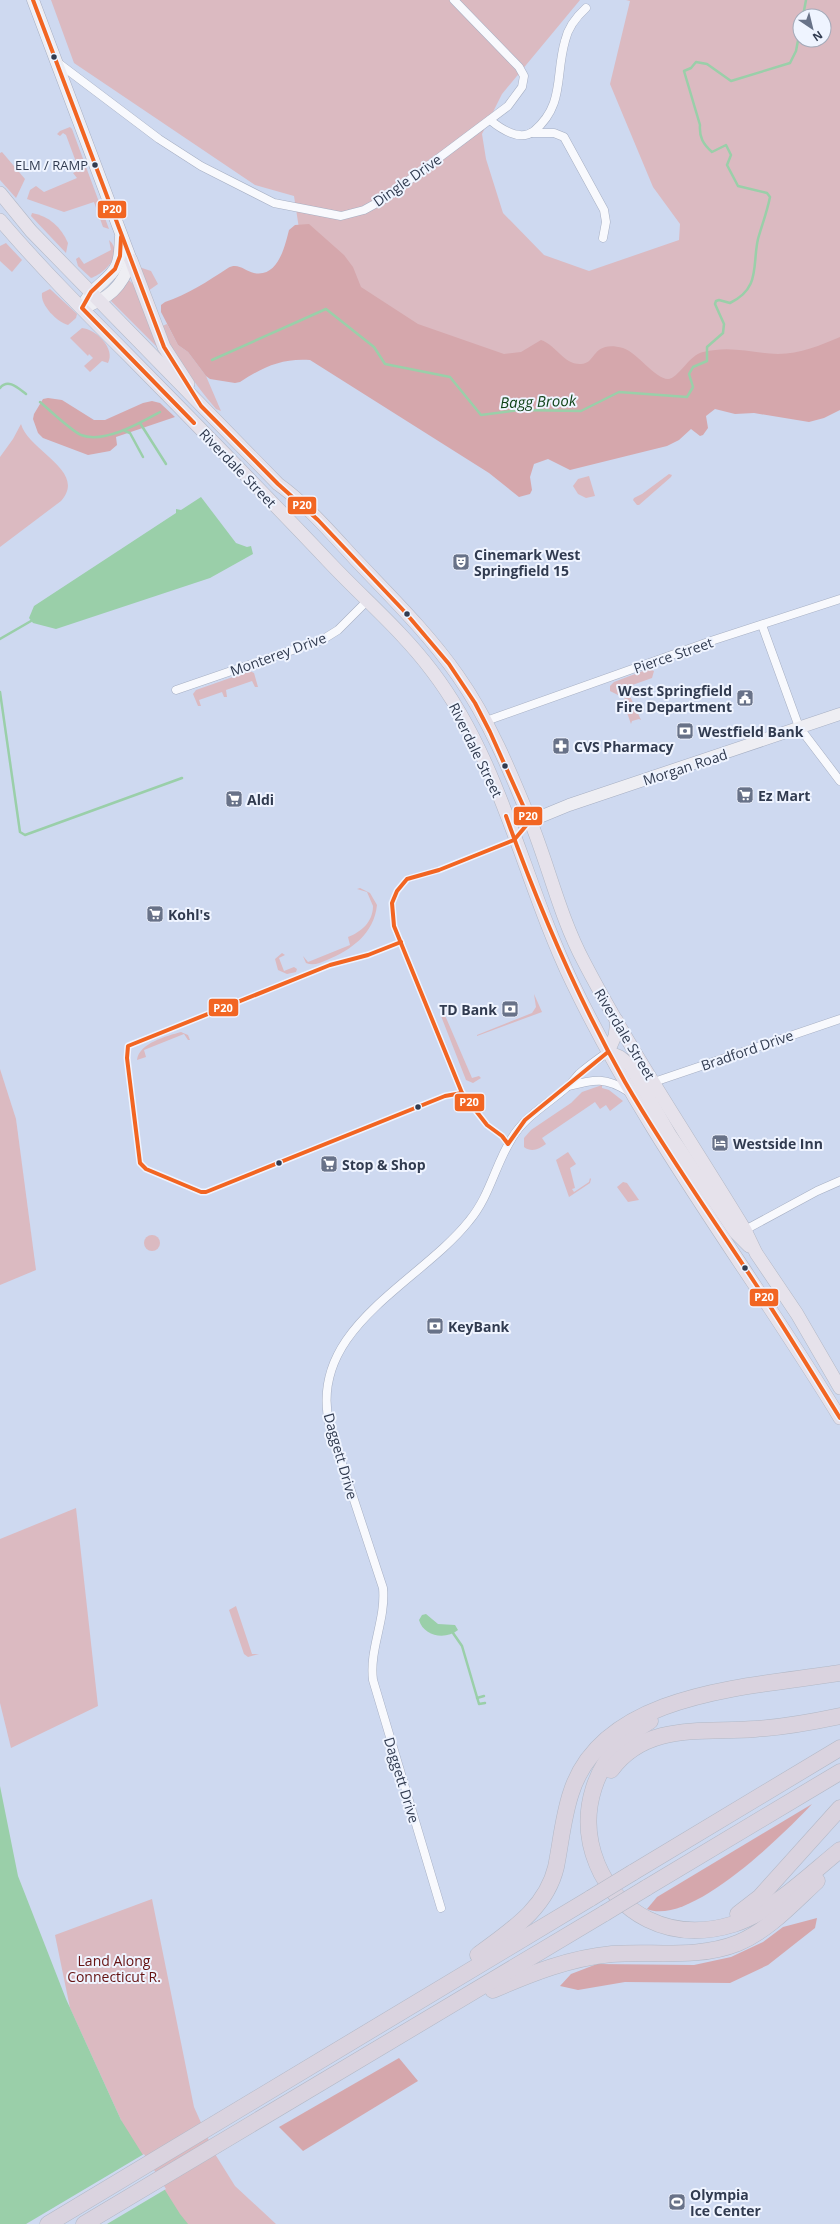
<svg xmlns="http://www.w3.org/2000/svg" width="840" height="2224" viewBox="0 0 840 2224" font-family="'Open Sans',sans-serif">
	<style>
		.green { fill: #dbbac1; fill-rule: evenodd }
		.forest { fill: #d5a7ac }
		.water { fill: #9acfa9 }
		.pier { fill: #ced9f0 }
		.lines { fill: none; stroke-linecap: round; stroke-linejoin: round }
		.stream { stroke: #9acfa9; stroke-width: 2.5 }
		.street-casing { stroke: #a6afc3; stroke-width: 9 }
		.secondary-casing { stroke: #a6afc3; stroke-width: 13 }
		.primary-casing { stroke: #b2b8c6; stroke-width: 14 }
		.highway-casing { stroke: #b2b8c6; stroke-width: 17 }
		.street { stroke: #f8f9fd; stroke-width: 8 }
		.secondary { stroke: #eeeef3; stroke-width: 12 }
		.primary { stroke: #e6e2eb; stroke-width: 13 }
		.highway { stroke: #dad3df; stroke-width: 16 }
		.highway-bridge-casing { stroke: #b2b8c6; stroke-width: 17; stroke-linecap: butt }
		.highway-bridge { stroke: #dad3df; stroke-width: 16 }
		.bus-1-casing { stroke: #eff4ff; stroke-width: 7 }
		.bus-1 { stroke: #f26522; stroke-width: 4 }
		.bus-dot { fill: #313b50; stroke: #eff4ff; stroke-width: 1.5 }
		.labels { text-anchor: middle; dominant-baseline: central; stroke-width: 4; stroke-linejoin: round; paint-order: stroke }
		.bus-label { font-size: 13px; fill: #313b50; stroke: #eff4ff; text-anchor: end }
		.street-label { font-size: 14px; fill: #313b50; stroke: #eff4ff }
		.poi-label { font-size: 14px; font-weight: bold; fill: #313b50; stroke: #eff4ff; text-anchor: start }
		.park-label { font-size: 14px; fill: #651212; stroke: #eff4ff }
		.water-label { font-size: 15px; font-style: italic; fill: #114319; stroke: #eff4ff }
		.line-badge { stroke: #eff4ff; stroke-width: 1.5 }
		.badge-label { font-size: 11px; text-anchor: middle; font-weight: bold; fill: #fff }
	</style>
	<rect width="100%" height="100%" fill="#ced9f0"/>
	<!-- green -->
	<g class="green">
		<path d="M51,0H580L502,94L482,134L486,159L503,213L544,255L589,271L679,240L680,224L653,187L610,84L630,1L626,0H840V359L748,399L413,341L300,235L294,196L255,185L74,63ZM800,16H824V40H800Z"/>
		<path d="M70,127L72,129L109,229L103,227L94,202L64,212L27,199L30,190L36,186L44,192L77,178L73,173L79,170L66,135L63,133L60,136L57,134L60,131Z"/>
		<path d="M2,152L25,179L16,198L0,180V153Z"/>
		<path d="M32,213C49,216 61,227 68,243L66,253L31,216Z"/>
		<path d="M109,240C125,254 104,274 91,278L78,266L76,259L79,257L84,264L111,250Z"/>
		<path d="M6,243L22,260L12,272L0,261V246Z"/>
		<path d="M139,267L151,271L158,284L148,291Z"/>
		<path d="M129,280L134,285L161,351L111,301Z"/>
		<path d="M50,289L77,314L76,318L68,325C57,322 40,305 42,293Z"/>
		<path d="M167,324L178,345L188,352L206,376L221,411L216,409C194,383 176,357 160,327Z"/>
		<path d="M82,328C96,329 116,349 108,363L102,361L90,372L84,366L93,358L89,354L88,356L70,338Z"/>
		<path d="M21,424C28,451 88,471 61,501L0,547V457L13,439Z"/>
		<path d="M669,474L672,475L671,477L639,505H637L633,500L634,498L642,494Z"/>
		<path d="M589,476L595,496L586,498L578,494L573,486L578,479Z"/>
		<path d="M648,669L654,671L652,678L624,688L618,695L610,691V686L614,682Z"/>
		<path d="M250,671L254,673L258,687H255L252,681L226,690L227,697H224L222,692L199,700L201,706H198L193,694L196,690Z"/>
		<path d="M636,690L629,694L641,720L639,719L632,721L631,724L623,701L628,692Z"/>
		<path d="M360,888L370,893L377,905C374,934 351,950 327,960C320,963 313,966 306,963L303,956L308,962L350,945L348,937C361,932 373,922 373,906L367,892L357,889Z"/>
		<path d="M282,953L285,955L279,958L284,971L294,967L297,969L296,972L287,974L278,970L275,959Z"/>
		<path d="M534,994L542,1012L477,1036V1035L532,1013L536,1007Z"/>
		<path d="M448,1006L450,1009L444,1013L472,1078L479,1076L481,1078L473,1083L466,1080L441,1016V1010Z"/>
		<path d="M181,1032L188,1035L190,1040H188L184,1034L144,1050L146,1057L137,1060C139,1043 167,1036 181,1032Z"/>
		<path d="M0,1069L16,1119L36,1270L0,1285Z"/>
		<path d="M602,1085V1088L609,1090L623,1101L610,1111L606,1105L600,1109L595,1102L542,1138L546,1144C539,1149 532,1153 524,1147V1138L531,1130L571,1103L582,1092Z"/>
		<path d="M568,1152L576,1164L570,1168L575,1188L572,1189L574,1192L589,1182L590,1178L591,1179L590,1183L569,1197L556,1160Z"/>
		<path d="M623,1182L627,1183L639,1200L628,1202L617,1187Z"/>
		<circle cx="152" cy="1243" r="8"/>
		<path d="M76,1508L98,1706L11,1748L0,1703V1539Z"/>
		<path d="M236,1606L252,1654H259L248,1657L244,1654L229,1610Z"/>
		<path d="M152,1899L194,2107L215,2154L235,2186L276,2224H149L121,2120L70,2008L55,1935Z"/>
	</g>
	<!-- forest -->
	<g class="forest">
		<path d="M309,224L344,255L353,267L361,287L418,324L504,354L521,352L541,340C556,345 564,365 581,364C597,364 591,340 623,348C638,353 655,379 668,379C678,379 689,355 703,352C732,345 750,353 778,354C800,354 821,345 840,337V410L824,418L809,422L754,413L735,414L715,409L706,416L708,428L703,435L700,436L691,429L679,440L667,446L570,470L548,459L534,464L530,477L532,490L530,494L519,497L489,473L310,360C282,358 263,367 240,382L235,383L210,379L206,376L188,352L178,345L161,312V305L165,302C187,295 208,281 228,268C238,262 245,271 254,273C278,278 285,246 289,230L295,225Z"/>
		<path d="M48,398L62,400L94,420H105L143,403L152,401L160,403L175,417L116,437L117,445L110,451L88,455L43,438L38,433L33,419L34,414L43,399Z"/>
		<path d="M812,1804C784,1834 690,1927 647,1909L657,1897Z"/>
		<path d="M817,1918L815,1928L768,1965L730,1983L625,1982L578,1990L560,1986L571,1974L597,1964L694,1965L731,1957L763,1942L783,1927Z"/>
		<path d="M399,2058L418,2081L303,2151L279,2127Z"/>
	</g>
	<!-- water -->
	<g class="water">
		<path d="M201,497L236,543L247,547L251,546L253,554L210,578L56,629L33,623L29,618L34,606L176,513V509L181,510Z"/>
		<path d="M426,1614L438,1624L455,1625L458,1630C446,1640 424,1637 419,1620L422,1615Z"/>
		<path d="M0,1786L18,1876L66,1999L121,2120L180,2214L188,2224H0Z"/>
	</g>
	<!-- pier -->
	<path class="pier" d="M144,2154L166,2189L107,2224H26Z"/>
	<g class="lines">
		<!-- stream -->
		<g class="stream">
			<path d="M803,16L806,0"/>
			<path d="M212,360L326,309L374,347L385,364L450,377L481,415L519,410L581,411L619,392L687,397L693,387L689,374L693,367L707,361V347L723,333L724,324L715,304L716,301L719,300L730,303C761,288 752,265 758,239C762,225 767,212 770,197L767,193L738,186L727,165L731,155L726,145L712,152C703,144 699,137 700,125L684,71L691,68L696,62L707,64L731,81L790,63L796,51L800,30"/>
			<path d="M0,388C8,378 18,388 26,394"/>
			<path d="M40,402C51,411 69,429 81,435C104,444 140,423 160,412"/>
			<path d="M140,423L166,464"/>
			<path d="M125,431L130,433L143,457"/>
			<path d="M0,639L31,621"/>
			<path d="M0,692L20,832L25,835L182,778"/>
			<path d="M453,1633L462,1646L479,1704L485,1703"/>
			<path d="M477,1698L484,1696"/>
		</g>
		<!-- street casing -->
		<g class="street-casing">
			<g id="street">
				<path d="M57,62L159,139L201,166L274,203L341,216L364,210L384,199L508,106L522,87L524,76L519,67L454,0"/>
				<path d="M490,120C501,129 520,142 534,131C565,105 555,75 565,41C568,27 576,17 586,8"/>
				<path d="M531,133H554L564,137L604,210L606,222L603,238"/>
				<path d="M762,625L799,727L840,781"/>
				<path d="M176,690L322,640L338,630L368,600"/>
				<path d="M486,721L714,640L840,599"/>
				<path d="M654,1082L840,1019"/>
				<path d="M569,1086C595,1079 606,1077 629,1092"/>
				<path d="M745,1230L817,1191L840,1181"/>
				<path d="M441,1908L373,1680C369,1649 386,1620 383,1588L330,1427C305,1329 419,1284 469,1221C490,1196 495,1165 512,1138C525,1116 548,1104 567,1087C572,1083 575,1078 579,1074C588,1066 598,1059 608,1052"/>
			</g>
		</g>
		<!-- secondary casing -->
		<g class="secondary-casing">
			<g id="secondary">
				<path d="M33,0L131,260C122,288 108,299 82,308"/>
				<path d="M86,300C94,286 111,279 117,265C121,256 120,246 121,237"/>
				<path d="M530,821L569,805L840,714"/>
			</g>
		</g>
		<!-- primary casing -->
		<g class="primary-casing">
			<g id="primary">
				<path d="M0,193L31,231L278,484C306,504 331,533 355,559C390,596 428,633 458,676C489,720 510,771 530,820C549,867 560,917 584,962C632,1054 691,1141 745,1230L756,1253L797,1314L840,1388"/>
				<path d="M0,220C40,267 84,311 128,355C196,424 264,493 330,563C364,599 402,631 432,671C501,761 523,880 572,982C646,1136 751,1272 840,1418"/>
				<path d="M131,260L164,347L188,384"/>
				<path d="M608,1052L620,1057L630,1065L670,1135L736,1233L749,1246"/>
				<path d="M608,1052L615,1036L617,1021"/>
			</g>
		</g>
		<!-- highway casing -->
		<g class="highway-casing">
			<g id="highway">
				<path d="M650,1721C530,1791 601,1965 734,1924C772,1912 809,1875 840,1850"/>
				<path d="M611,1770C646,1722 703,1733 755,1729C784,1727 812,1722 840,1716"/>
				<path d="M632,1873L840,1748"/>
				<path d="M646,1888L840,1772"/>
				<path d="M738,1914L760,1897L840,1808"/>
				<path d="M478,1955C510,1931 546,1909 556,1867C561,1842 563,1817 571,1793C603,1691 752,1687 840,1673"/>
				<path d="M493,1990C532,1973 570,1958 612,1954C654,1951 698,1959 738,1943C769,1930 793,1903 817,1881"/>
				<path d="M48,2224L591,1898"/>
				<path d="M84,2224L605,1913"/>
			</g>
		</g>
		<!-- street -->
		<use href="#street" class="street"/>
		<!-- secondary -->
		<use href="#secondary" class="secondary"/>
		<!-- primary -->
		<use href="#primary" class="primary"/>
		<!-- highway -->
		<use href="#highway" class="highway"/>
		<!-- highway-bridge casing -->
		<g class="highway-bridge-casing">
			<g id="highway-bridge">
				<path d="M591,1898L632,1873"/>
				<path d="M605,1913L646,1888"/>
			</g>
		</g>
		<!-- highway-bridge -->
		<use href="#highway-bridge" class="highway-bridge"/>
		<!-- bus-1 casing -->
		<g class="bus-1-casing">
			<g id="bus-1">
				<path d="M33,0L164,347L201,406L278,484L318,520L404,611L449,664L475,703L490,732L530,821L514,840L439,870L407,879L397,891L392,903L394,926L462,1093L487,1125L502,1136L508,1144L525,1120L608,1052"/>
				<path d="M121,237L120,256L115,269L91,292L82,308L194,423"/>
				<path d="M506,816C539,908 577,997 625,1082C665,1151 711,1216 755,1283C784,1327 812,1373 840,1418"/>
				<path d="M401,942L368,955L330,965L128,1046L127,1058L140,1163L146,1169L201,1192H206L445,1096L462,1093"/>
			</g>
		</g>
		<!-- bus-1 -->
		<use href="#bus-1" class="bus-1"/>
	</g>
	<!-- icons -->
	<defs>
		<g id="theatre-square" transform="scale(0.9)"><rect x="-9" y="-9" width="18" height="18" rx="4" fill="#687288" stroke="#eff4ff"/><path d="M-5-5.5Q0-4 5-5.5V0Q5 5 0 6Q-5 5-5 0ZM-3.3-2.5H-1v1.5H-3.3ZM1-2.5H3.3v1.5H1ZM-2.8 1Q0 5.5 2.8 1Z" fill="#fff"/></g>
		<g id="civic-square" transform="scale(0.9)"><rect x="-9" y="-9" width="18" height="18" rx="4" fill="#687288" stroke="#eff4ff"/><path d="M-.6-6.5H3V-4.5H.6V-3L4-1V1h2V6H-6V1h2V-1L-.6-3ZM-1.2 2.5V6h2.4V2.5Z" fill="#fff"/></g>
		<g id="bank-square" transform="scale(0.9)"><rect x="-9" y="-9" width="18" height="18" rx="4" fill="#687288" stroke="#eff4ff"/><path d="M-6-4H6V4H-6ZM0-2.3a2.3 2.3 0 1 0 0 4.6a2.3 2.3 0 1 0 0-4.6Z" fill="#fff"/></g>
		<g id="pharmacy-square" transform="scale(0.9)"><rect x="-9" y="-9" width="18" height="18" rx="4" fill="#687288" stroke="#eff4ff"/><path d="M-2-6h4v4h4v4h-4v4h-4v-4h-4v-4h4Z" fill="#fff"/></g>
		<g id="supermarket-square" transform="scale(0.9)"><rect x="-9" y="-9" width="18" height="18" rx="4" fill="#687288" stroke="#eff4ff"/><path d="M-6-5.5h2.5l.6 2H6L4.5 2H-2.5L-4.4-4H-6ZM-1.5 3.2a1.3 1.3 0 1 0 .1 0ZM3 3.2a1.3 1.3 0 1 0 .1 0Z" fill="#fff"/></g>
		<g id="hotel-square" transform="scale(0.9)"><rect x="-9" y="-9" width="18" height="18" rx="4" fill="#687288" stroke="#eff4ff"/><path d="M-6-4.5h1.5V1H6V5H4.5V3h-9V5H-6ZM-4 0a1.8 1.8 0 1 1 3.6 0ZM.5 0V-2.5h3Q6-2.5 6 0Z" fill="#fff"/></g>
		<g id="stadium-square" transform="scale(0.9)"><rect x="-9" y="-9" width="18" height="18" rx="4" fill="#687288" stroke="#eff4ff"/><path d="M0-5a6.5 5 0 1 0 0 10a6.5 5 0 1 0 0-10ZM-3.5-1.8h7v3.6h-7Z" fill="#fff"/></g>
	</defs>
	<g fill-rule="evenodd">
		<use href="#theatre-square" x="461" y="562"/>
		<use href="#civic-square" x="745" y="698"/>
		<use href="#bank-square" x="685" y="731"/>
		<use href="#pharmacy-square" x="561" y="746"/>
		<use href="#supermarket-square" x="745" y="795"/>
		<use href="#supermarket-square" x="234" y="799"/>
		<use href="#supermarket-square" x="155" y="914"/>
		<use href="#bank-square" x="510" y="1009"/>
		<use href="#hotel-square" x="720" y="1143"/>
		<use href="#supermarket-square" x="329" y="1164"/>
		<use href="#bank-square" x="435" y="1326"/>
		<use href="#stadium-square" x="677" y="2202"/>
	</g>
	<!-- markers -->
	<g class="bus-dot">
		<circle cx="54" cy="57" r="3.5"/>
		<circle cx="95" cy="165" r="3.5"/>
		<circle cx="407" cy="614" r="3.5"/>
		<circle cx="505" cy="766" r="3.5"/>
		<circle cx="418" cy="1107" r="3.5"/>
		<circle cx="279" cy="1163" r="3.5"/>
		<circle cx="745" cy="1268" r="3.5"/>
	</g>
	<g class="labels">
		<!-- bus labels -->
		<g class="bus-label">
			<text x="88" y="165">ELM / RAMP</text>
		</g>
		<!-- street labels -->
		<g class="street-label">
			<text transform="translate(407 180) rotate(-35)">Dingle Drive</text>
			<text transform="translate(238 468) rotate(46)">Riverdale Street</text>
			<text transform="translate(278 654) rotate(-20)">Monterey Drive</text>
			<text transform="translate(673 655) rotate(-19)">Pierce Street</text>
			<text transform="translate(476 750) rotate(64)">Riverdale Street</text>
			<text transform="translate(685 767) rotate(-18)">Morgan Road</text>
			<text transform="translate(625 1034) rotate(59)">Riverdale Street</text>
			<text transform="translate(747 1050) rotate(-19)">Bradford Drive</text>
			<text transform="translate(341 1456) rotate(74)">Daggett Drive</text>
			<text transform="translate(402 1780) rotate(73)">Daggett Drive</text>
		</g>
		<!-- poi labels -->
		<g class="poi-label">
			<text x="474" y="554">Cinemark West<tspan x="474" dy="16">Springfield 15</tspan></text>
			<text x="732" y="690" text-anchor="end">West Springfield<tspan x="732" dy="16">Fire Department</tspan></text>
			<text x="698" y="731">Westfield Bank</text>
			<text x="574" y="746">CVS Pharmacy</text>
			<text x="758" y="795">Ez Mart</text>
			<text x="247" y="799">Aldi</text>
			<text x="168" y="914">Kohl's</text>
			<text x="497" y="1009" text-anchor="end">TD Bank</text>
			<text x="733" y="1143">Westside Inn</text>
			<text x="342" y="1164">Stop &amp; Shop</text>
			<text x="448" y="1326">KeyBank</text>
			<text x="690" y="2194">Olympia<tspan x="690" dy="16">Ice Center</tspan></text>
		</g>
		<!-- park labels -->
		<g class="park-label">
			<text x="114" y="1960">Land Along<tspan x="114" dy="16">Connecticut R.</tspan></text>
		</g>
		<!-- water labels -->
		<g class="water-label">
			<text transform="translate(538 401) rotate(-2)">Bagg Brook</text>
		</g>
	</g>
	<g class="line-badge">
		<rect x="97" y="200" width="30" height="19" rx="4" fill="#f26522"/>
		<rect x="287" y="496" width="30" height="19" rx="4" fill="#f26522"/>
		<rect x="513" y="806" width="30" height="20" rx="4" fill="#f26522"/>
		<rect x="208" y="998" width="31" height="19" rx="4" fill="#f26522"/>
		<rect x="454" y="1093" width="31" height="19" rx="4" fill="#f26522"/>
		<rect x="749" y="1288" width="30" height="19" rx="4" fill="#f26522"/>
	</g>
	<g class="badge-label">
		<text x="112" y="213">P20</text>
		<text x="302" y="509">P20</text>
		<text x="528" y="820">P20</text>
		<text x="223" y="1012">P20</text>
		<text x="469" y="1106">P20</text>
		<text x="764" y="1301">P20</text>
	</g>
	<!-- north arrow -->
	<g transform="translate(812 28) rotate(145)"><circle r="19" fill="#eff4ff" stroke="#a3aab9"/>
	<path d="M0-3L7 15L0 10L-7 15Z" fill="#687288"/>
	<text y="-6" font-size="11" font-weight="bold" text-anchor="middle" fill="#313b50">N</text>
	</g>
</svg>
